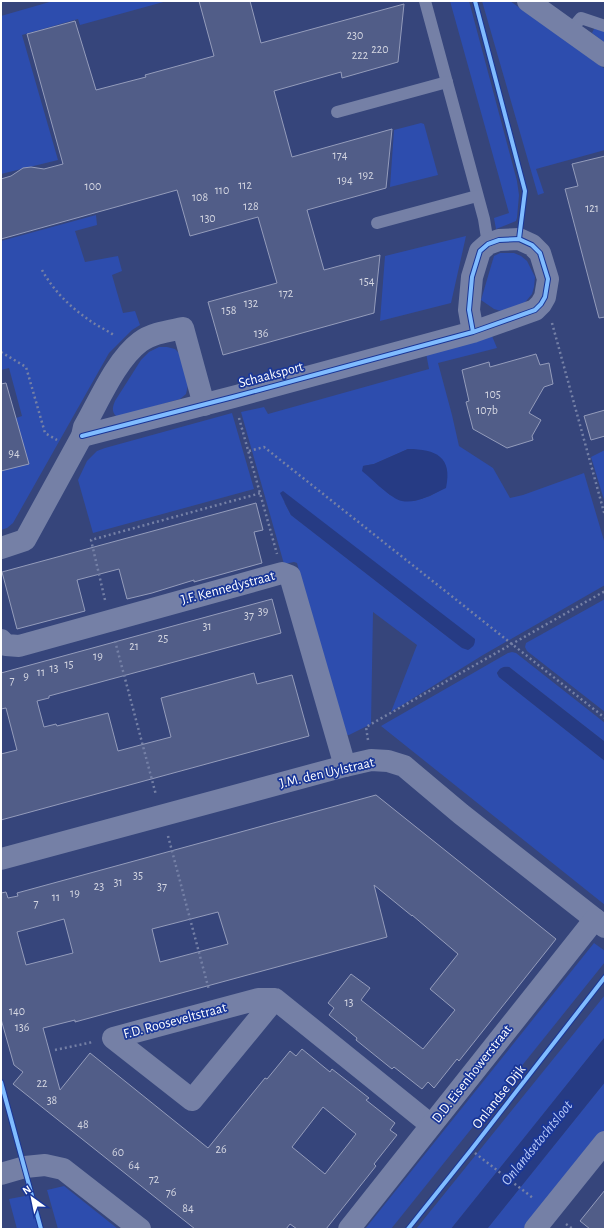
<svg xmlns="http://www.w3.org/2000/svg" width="606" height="1230" viewBox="0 0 606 1230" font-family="'Alegreya Sans',sans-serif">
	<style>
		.green { fill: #2d4dae; fill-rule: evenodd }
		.water { fill: #263b84 }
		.building { fill: #515d88; stroke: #949cbb; fill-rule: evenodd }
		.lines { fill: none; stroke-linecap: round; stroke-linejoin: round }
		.path { stroke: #7580a6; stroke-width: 2.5; stroke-dasharray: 2 3; stroke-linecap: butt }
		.lane { stroke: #7580a6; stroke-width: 12 }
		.street { stroke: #7580a6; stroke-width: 22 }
		.cycleway-casing { stroke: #193698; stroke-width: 6 }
		.cycleway { stroke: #80bcff; stroke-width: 4 }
		.labels { text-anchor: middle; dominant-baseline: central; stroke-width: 3.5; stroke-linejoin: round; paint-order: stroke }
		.number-label { font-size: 12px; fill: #d4d6e1 }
		.street-label { font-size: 14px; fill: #fff; stroke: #193698 }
		.water-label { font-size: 15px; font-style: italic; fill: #b9c9f7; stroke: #193698 }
	</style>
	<rect width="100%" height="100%" fill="#36457b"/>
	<!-- green -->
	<g class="green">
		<path d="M53,1H167L80,25L78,19L22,35L58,160L1,174V16Z"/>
		<path d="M450,1H469L517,181L519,195L517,218L516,221L496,229L494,218L509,213Z"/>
		<path d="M482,1H510L605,69V150L536,169L544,193L538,195Z"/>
		<path d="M595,27L605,31V43L592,33Z"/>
		<path d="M421,123L424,124L438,175L390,187L394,130Z"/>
		<path d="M96,215L97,225L75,231L85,262L118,256L122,271L112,275L123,313L135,311L140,325L132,330L109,353L13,523L7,528L1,530V470L16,418L22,416L9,368L1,370V241Z"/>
		<path d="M466,236L451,303L380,321L385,256Z"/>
		<path d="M500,253H514L521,256L527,261L535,277L534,287L532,294L522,306L501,311L494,309L481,300L494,256Z"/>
		<path d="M492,336L497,348L438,363L452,415L459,446L493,468L510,498L523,495L584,473L605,544V585L483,655L391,712L417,645L373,612L371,724L349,735L344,734L297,563L294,562L284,564L241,412L264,407L268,414L429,369L426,353ZM408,449L446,487L430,496L414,501L390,495L377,483L363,466L374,464ZM284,502L462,648L291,515Z"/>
		<path d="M159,347H167L175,349L179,353L188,385L186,394L180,399L121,416H116C111,411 113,406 115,401L141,360L149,352Z"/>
		<path d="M232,413L254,489L93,533L78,480L87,461L97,451L105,448Z"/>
		<path d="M605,450V503L591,457Z"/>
		<path d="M605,599V712L527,651L525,647L526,643Z"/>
		<path d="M512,652L516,653L605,723V742L509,667C503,666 500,668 497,673L499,677L605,761V905L381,726L508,653Z"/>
		<path d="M594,943L605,951V962L391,1229H365Z"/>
		<path d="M605,995V1037L451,1229H416Z"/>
		<path d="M605,1082V1130L525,1229H487Z"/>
		<path d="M64,1186L118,1229H58L47,1190Z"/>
		<path d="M30,1195L39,1229H17L9,1199Z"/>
	</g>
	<!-- water -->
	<g class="water">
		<path d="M408,449C436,449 453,457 446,488C434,494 415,504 402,501C391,499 372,479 362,471L363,466L374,464Z"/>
		<path d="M283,491L475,639C475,645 473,647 468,650L462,648L291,515L280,493Z"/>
		<path d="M504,667H509L605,742V761L499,677L497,673L500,669Z"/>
		<path d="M605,1037V1082L487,1229H451Z"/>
	</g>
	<!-- building -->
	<g class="building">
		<path d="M199,1H250L261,43L404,4L398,62L342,78L341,72L274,91L292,157L392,129L386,188L307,210L324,270L380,255L374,313L223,355L208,302L277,283L258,217L190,236L177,190L1,239V179L11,176L23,168L31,167L44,169L63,164L27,34L75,21L96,90L146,77L145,75L214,56Z"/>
		<path d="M605,156V317L599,318L565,189L578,186L572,164Z"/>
		<path d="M536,354L540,365L549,363L553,384L544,387L529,413L541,420L532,436L533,440L507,448L473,429L466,402L469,401L462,370L489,362L490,367Z"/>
		<path d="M6,383L29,464L1,471V384Z"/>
		<path d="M605,410V436L591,440L584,416Z"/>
		<path d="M256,503L263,530L254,532L262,563L194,582V580L152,593L127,599L119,569L77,580L85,611L17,629L2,572Z"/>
		<path d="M272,599L281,633L49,696V698L37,701L44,727L56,724L57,726L108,713L118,751L148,743L171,737L161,698L254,673L257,684L292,675L309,736L1,820V754L17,750L6,708L1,709V673Z"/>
		<path d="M376,795L556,939L459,1061L457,1059L434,1088L428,1082L422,1089L394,1067L392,1069L356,1040L357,1038L329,1015L334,1008L328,1003L351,974L370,988L361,1000L423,1049L455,1010L430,989L458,954L412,915V916L374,885L387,937L75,1022V1020L43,1028L60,1090L90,1053L208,1148L265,1078L267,1079L290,1051L296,1056L302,1049L330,1072L332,1069L369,1098L366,1100L395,1123L390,1130L397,1135L374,1164L376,1166L326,1229H297L290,1224L286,1229H195L13,1084L23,1072L14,1065L1,1019V893L6,892L8,898L18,896L17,893ZM218,912L228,944L160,962L152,929ZM64,919L73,953L26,965L17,932ZM323,1107L356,1134L325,1174L292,1147Z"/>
		<path d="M605,1190V1229H590L580,1221Z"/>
	</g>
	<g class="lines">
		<!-- path -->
		<g class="path">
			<path d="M42,270C53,290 70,307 89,320C97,326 107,330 115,336"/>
			<path d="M552,323L605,516"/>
			<path d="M1,352L26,367L45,433L57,440"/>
			<path d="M239,418L277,554"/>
			<path d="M249,451L264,447L605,718"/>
			<path d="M105,600L91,540L261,493"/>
			<path d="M115,641L156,795"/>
			<path d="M368,740L366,727L605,591"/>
			<path d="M168,836L209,990"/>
			<path d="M55,1050L93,1042"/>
			<path d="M471,1150L533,1198"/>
			<path d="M566,1224L573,1229"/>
		</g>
		<!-- lane -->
		<g class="lane">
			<path d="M425,1L484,219L488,244"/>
			<path d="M570,31L581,18L605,26"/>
			<path d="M337,112L447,82"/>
			<path d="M377,223L477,196"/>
		</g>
		<!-- street -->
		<g class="street">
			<path d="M528,1L605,56"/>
			<path d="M82,436L233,397L473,332L535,310L541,304L545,297L548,279L540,253L532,245L519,239L499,240L488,244L480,251L472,277L469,310L473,332"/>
			<path d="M1,548L25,540L82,436L84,427C99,401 116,360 140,342C152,333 169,331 183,328L204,405"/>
			<path d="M1,640L6,645L19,646L282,573L290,576L345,766"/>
			<path d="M1,859L345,766L371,760L388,761L404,766L461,814L605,927"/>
			<path d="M275,999L192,1100L113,1038L258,999H275L431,1125"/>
			<path d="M1,1174L25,1167L45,1165L63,1169L140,1229"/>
			<path d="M349,1229L595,919"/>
			<path d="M535,1229L605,1142"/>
		</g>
		<!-- cycleway casing -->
		<g class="cycleway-casing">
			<g id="cycleway">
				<path d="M475,1L525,191L519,239"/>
				<path d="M82,436L233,397L473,332L535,310L541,304L545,297L548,279L540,253L532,245L519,239L499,240L488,244L480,251L472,277L469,310L473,332"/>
				<path d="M1,1082L41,1229"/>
				<path d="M408,1229L471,1150L605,977"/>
			</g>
		</g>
		<!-- cycleway -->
		<use href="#cycleway" class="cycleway"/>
	</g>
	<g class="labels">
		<!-- number labels -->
		<g class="number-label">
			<text x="355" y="35">230</text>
			<text x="380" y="49">220</text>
			<text x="360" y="55">222</text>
			<text x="340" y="155">174</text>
			<text x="366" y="175">192</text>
			<text x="345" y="180">194</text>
			<text x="245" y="185">112</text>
			<text x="93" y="186">100</text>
			<text x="222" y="190">110</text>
			<text x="200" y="197">108</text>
			<text x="251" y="206">128</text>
			<text x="592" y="208">121</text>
			<text x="208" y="218">130</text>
			<text x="367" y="281">154</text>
			<text x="286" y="293">172</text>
			<text x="251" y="303">132</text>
			<text x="229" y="310">158</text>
			<text x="261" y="333">136</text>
			<text x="493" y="394">105</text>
			<text x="487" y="410">107b</text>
			<text x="14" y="453">94</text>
			<text x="263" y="611">39</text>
			<text x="249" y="615">37</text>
			<text x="207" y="626">31</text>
			<text x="163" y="638">25</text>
			<text x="134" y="646">21</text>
			<text x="98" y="656">19</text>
			<text x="69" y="664">15</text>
			<text x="54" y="668">13</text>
			<text x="41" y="672">11</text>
			<text x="26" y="676">9</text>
			<text x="12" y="680">7</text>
			<text x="138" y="875">35</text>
			<text x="118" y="882">31</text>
			<text x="99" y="886">23</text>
			<text x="162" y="886">37</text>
			<text x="75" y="893">19</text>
			<text x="56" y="897">11</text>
			<text x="36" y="903">7</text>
			<text x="349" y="1002">13</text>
			<text x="17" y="1011">140</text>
			<text x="22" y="1027">136</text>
			<text x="42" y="1083">22</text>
			<text x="52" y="1100">38</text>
			<text x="83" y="1124">48</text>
			<text x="221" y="1149">26</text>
			<text x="118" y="1152">60</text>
			<text x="134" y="1165">64</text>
			<text x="154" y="1179">72</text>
			<text x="171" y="1192">76</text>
			<text x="188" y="1208">84</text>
		</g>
		<!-- street labels -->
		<g class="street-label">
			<text transform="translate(271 375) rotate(-15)">Schaaksport</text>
			<text transform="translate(228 588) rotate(-15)">J.F. Kennedystraat</text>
			<text transform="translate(327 773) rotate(-13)">J.M. den Uylstraat</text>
			<text transform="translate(175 1021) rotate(-15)">F.D. Rooseveltstraat</text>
			<text transform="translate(472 1074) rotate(-52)">D.D. Eisenhowerstraat</text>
			<text transform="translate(499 1097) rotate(-52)">Onlandse Dijk</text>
		</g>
		<!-- water labels -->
		<g class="water-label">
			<text transform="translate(537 1143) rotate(-51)">Onlandsetochtsloot</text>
		</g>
	</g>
	<!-- border -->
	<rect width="606" height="1230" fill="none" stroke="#ffffff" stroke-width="4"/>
	<!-- north arrow -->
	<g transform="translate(32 1198) rotate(327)" stroke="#193698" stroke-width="3" paint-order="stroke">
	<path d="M0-3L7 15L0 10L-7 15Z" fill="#ffffff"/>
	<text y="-6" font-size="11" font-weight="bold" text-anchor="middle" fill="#ffffff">N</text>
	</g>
</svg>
